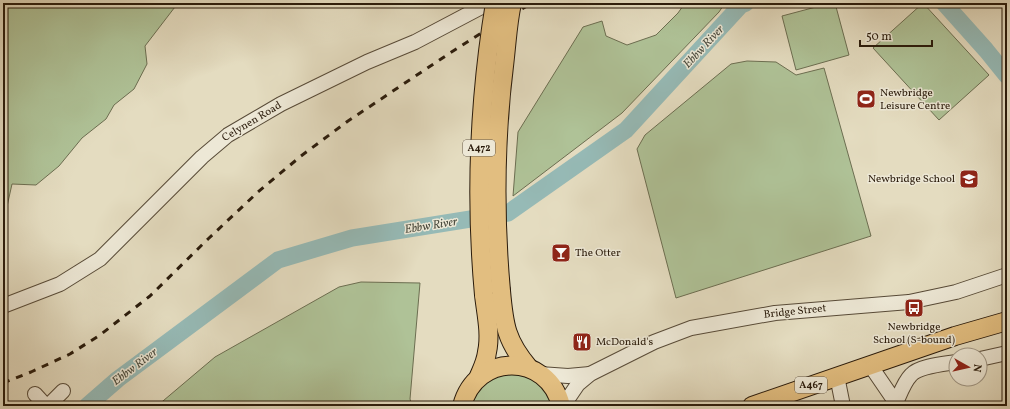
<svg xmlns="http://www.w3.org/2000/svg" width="1010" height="409" viewBox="0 0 1010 409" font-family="Vollkorn,serif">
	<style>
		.green { fill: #afc297; stroke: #6c6e51 }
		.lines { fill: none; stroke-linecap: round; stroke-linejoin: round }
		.stream { stroke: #6b7a72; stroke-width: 3 }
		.river { stroke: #96bab6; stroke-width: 17 }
		.minor-casing { stroke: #584b38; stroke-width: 16 }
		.major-casing { stroke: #2a1b0b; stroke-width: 20 }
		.minor { stroke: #ede8d6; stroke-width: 14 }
		.major { stroke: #e2be80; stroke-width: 18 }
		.rail { stroke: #2a1b0b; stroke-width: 3; stroke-dasharray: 7 7; stroke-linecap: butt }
		.major-bridge-casing { stroke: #2a1b0b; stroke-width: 20; stroke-linecap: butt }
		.major-bridge { stroke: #e2be80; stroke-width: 18 }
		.labels { text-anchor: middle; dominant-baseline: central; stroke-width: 3; stroke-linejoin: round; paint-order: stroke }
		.shield { fill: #ede8d6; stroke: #645848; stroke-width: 1 }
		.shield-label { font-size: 10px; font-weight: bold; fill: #2a1b0b }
		.poi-label { font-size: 11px; fill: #2a1b0b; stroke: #ede8d6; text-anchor: start }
		.street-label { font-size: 11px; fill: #2a1b0b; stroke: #ede8d6 }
		.water-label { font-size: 12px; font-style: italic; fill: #4a4b3e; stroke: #ede8d6 }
	</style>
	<rect width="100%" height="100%" fill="#e4dcc0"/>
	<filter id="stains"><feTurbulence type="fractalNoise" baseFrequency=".005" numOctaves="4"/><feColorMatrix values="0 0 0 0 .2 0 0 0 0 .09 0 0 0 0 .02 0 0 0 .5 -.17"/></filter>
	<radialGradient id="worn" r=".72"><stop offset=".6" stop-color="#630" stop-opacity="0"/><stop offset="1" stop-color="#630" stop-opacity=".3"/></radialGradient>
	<!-- green -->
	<g class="green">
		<path d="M3,3H178L145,46L147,64L134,89L114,105L106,119L82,138L59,166L36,185L12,184L6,211L3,213Z"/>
		<path d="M685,3H725L719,12L622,113L513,196L518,132L583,27L602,21L606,36L627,45L656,35L678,13Z"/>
		<path d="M831,3H835L849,55L796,70L782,16Z"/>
		<path d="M923,3L989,75L939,120L873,48Z"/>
		<path d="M747,61L776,62L796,75L824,68L871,236L676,298L637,149L645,135L731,64Z"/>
		<path d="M361,282L420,283L410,399L412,406H157L215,357L339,287Z"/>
		<path d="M513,373C535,378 544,385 552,406H471C481,383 488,377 513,373Z"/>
	</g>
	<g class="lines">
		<!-- stream -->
		<path class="stream" d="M741,5V3"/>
		<!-- river -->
		<g class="river">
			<path d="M944,3L986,50L1007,76"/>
			<path d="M87,406L118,379L278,260L352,238L508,213L626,130L741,5L746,3"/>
		</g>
		<!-- minor casing -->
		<g class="minor-casing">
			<g id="minor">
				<path d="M3,306L60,284L100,259L202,157L228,135L281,104L367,62L415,42L489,3"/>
				<path d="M980,359L1007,353"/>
				<path d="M870,365L896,403C900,394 904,382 911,375C919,366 944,364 956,362"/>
				<path d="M540,374L568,376L590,374"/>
				<path d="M837,376L843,406"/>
				<path d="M35,394L46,406"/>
				<path d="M48,406L63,391"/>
				<path d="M563,406L578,384L590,374L654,342L691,328L775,313L909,302L956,292L1007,275"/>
			</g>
		</g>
		<!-- major casing -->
		<g class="major-casing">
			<g id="major">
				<path d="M501,291C504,325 506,341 529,368"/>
				<path d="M479,376C482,369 486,361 487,352C491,334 486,313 484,295"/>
				<path d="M462,406C476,352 548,352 561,406"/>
				<path d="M752,406L955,336L1007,321"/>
			</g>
		</g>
		<!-- minor -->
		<use href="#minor" class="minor"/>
		<!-- major -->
		<use href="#major" class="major"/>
		<!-- rail -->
		<path class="rail" d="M3,383L31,372L70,354L100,335L150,296L208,239L258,192L301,156L348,121L450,53L497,23L532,3"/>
		<!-- major-bridge casing -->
		<g class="major-bridge-casing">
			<g id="major-bridge">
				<path d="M501,291C494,213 495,135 505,57C507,39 508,21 512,3"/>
				<path d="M484,295C475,197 479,100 495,3"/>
			</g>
		</g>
		<!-- major-bridge -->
		<use href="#major-bridge" class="major-bridge"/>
	</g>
	<!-- icons -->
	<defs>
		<g id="stadium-square" transform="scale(1)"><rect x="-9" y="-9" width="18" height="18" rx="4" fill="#8f2418" stroke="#ede8d6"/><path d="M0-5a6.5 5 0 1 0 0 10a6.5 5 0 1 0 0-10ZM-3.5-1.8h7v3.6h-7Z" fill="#fff"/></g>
		<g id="school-square" transform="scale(1)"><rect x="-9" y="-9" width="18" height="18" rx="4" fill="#8f2418" stroke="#ede8d6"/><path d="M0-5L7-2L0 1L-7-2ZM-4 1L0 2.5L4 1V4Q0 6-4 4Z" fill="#fff"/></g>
		<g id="bar-square" transform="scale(1)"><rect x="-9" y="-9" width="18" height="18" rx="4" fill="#8f2418" stroke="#ede8d6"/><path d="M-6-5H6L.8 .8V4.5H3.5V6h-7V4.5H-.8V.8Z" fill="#fff"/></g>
		<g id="bus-square" transform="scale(1)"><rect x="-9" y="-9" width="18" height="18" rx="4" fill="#8f2418" stroke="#ede8d6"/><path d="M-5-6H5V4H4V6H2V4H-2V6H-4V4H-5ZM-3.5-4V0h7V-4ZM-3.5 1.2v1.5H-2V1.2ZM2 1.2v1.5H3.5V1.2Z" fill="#fff"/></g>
		<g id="restaurant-square" transform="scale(1)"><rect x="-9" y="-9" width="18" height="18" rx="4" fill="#8f2418" stroke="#ede8d6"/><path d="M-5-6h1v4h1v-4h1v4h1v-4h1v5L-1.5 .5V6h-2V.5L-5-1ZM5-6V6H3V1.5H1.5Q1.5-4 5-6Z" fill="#fff"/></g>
	</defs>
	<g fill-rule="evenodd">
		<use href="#stadium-square" x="866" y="99"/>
		<use href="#school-square" x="969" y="179"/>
		<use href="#bar-square" x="561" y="253"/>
		<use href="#bus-square" x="914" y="308"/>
		<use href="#restaurant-square" x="582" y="342"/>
	</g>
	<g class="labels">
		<!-- shield labels -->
		<g class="shield">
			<rect x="463" y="140" width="32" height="16" rx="3"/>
			<rect x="795" y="377" width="32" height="16" rx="3"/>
		</g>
		<g class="shield-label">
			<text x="479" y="148">A472</text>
			<text x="811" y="385">A467</text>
		</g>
		<!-- poi labels -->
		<g class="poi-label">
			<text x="880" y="93">Newbridge<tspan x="880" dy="13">Leisure Centre</tspan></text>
			<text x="955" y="179" text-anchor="end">Newbridge School</text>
			<text x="575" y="253">The Otter</text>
			<text x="914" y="327" text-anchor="middle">Newbridge<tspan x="914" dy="13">School (S-bound)</tspan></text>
			<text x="596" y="342">McDonald's</text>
		</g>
		<!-- street labels -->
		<g class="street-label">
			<text transform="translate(252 122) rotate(-31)">Celynen Road</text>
			<text transform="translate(795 312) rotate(-6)">Bridge Street</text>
		</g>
		<!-- water labels -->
		<g class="water-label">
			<text transform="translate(704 47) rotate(-47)">Ebbw River</text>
			<text transform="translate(431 226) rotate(-9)">Ebbw River</text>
			<text transform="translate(135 367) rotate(-37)">Ebbw River</text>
		</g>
	</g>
	<!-- margin -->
	<rect width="1010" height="409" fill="none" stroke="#e4dcc0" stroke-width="16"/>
	<rect x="4" y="4" width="1002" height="401" fill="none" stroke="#2a1b0b" stroke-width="2"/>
	<rect x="8" y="8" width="994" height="393" fill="none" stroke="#2a1b0b"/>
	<!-- north arrow -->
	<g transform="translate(968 367) rotate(98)"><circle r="19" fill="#ede8d6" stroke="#9f9685"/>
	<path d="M0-3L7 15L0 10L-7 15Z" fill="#8f2418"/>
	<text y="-6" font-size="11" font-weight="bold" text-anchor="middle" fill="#2a1b0b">N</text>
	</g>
	<!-- scale -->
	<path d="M860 40v6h72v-6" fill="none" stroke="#2a1b0b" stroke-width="2"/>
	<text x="866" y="40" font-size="12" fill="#2a1b0b" stroke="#ede8d6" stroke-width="3" paint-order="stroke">50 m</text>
	<rect width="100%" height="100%" filter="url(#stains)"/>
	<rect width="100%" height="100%" fill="url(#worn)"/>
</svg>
